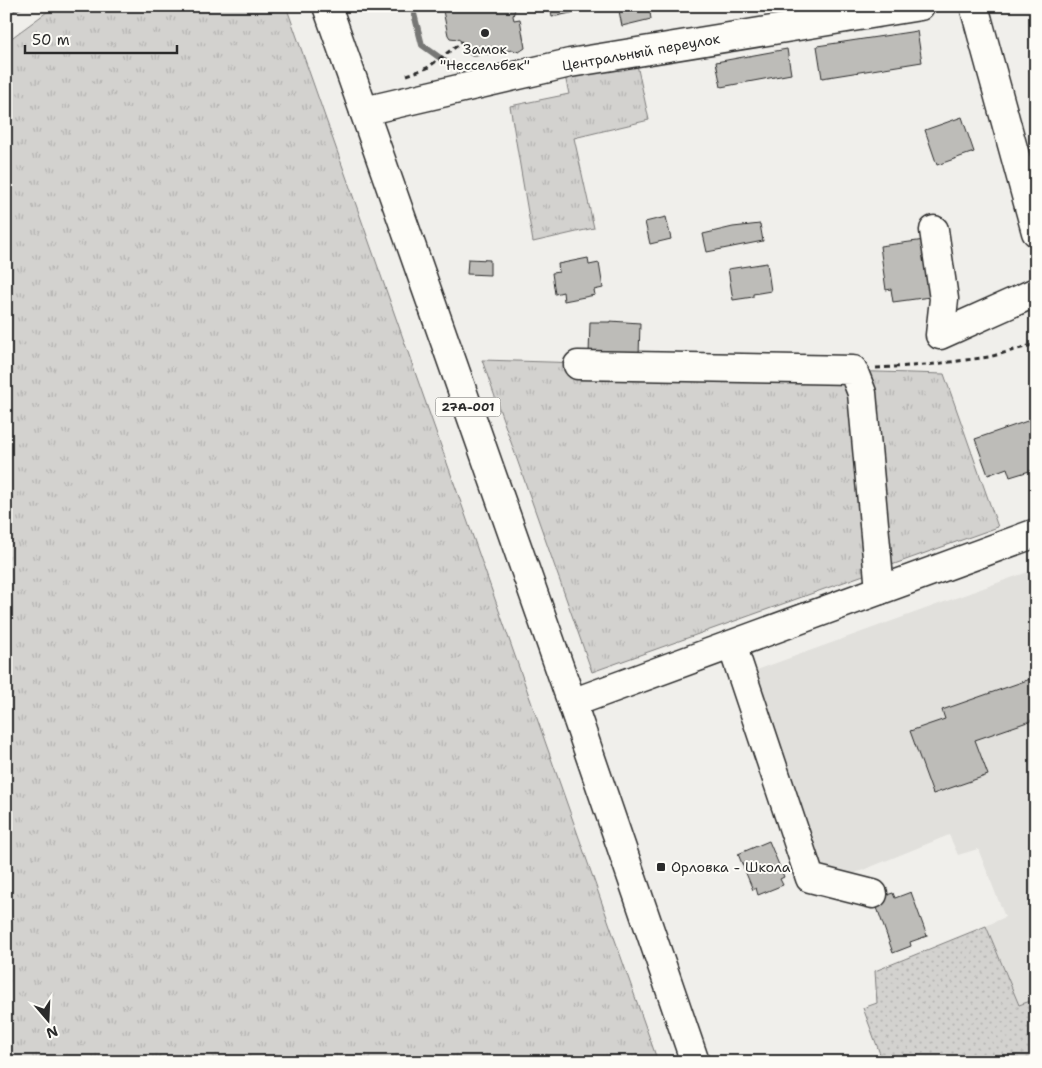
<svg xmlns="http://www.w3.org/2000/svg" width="1042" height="1068" viewBox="0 0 1042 1068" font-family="'Shantell Sans',sans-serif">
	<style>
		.built { fill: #e1e0dc }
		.grass { fill: url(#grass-tufts); stroke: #7f7e7d }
		.garden { fill: url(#garden-dots); stroke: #7f7e7d }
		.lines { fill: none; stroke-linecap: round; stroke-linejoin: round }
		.stream { stroke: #777775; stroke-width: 6 }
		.building { fill: #bdbcb8; stroke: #2b2b2b }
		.minor-casing { stroke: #2b2b2b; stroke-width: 31 }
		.major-casing { stroke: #2b2b2b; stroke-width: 31 }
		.path { stroke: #2b2b2b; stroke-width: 3; stroke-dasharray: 5 4; stroke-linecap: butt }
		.minor { stroke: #fdfcf7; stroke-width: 28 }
		.major { stroke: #fdfcf7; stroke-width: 28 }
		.poi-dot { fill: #2b2b2b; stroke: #fdfcf7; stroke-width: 2 }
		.labels { text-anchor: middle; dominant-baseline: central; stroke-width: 4; stroke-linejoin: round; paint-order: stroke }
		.shield { fill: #fdfcf7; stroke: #6a6a68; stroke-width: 1 }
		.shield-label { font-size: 12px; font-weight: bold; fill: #2b2b2b }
		.poi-label { font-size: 14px; fill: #2b2b2b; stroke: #fdfcf7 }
		.street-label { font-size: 14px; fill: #2b2b2b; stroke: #fdfcf7 }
	</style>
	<defs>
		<pattern id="grass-tufts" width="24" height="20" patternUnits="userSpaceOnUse" patternTransform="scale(1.25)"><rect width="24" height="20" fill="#d3d2cf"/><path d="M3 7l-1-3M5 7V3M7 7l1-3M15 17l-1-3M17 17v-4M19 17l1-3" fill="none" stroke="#b5b4b2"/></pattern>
		<pattern id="garden-dots" width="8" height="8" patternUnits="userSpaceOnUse" patternTransform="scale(1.25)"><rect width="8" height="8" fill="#d3d2cf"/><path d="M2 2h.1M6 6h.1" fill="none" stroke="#b5b4b2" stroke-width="1.8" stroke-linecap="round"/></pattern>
	</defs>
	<rect width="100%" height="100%" fill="#f0efeb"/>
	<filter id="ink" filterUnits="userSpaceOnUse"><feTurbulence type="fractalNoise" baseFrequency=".02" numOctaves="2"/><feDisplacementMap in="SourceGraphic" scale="10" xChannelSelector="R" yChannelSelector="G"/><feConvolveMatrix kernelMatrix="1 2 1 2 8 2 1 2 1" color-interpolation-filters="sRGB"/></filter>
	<g filter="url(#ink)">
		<!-- built -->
		<path class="built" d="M1036,569V999L1019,1005L986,926L1005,917L978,849L958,855L949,835L846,877L822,867L754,671Z"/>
		<!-- grass -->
		<g class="grass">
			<path d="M55,6H189L196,9L207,6H286L658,1062H6V42Z"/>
			<path d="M636,60L649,120L574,138L594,228L533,242L510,106L569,94L565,76Z"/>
			<path d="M482,360L944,374L998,527L592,672Z"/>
		</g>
		<!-- garden -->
		<path class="garden" d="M986,926L1019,1005L1036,999V1062H883L863,1008L877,1003L875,971Z"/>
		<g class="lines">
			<!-- stream -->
			<g class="stream">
				<path d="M412,6L422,45L450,65"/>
				<path d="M6,12L20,6"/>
			</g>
		</g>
		<!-- building -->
		<g class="building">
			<path d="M442,6H516L513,16L514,20L520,19L525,48L519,52L513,50L488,54L482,53L477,56H472L469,54L467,45L458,39L450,38L448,35Z"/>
			<path d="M550,6H579L580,11L552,17Z"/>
			<path d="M618,6H649L651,19L622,26Z"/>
			<path d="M917,31L922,62L822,78L817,46Z"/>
			<path d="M787,49L791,74L721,87L716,62Z"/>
			<path d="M962,117L974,152L937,165L925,130Z"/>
			<path d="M666,217L671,239L650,244L645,222Z"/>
			<path d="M760,224L763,241L707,252L703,234L733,227Z"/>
			<path d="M925,240L945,295L893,302L891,289L886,290L880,246Z"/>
			<path d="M588,258L589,265L599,263L603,288L594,290L595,295L564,301L563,292L555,294L552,273L559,272L558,264Z"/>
			<path d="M468,259L490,260V275L467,274Z"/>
			<path d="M767,263L771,291L753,294V297L733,300L728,269Z"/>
			<path d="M610,321L640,323L639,356L589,354L590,322H610Z"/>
			<path d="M1036,418V469L1010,477L1007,468L988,475L975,439Z"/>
			<path d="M1036,677V719L975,740L988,775L933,794L910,731L945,719L942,710Z"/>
			<path d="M769,841L784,877L780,879L783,885L758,895L756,888L753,890L738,854Z"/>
			<path d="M911,892L927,936L910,942L911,946L893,953L874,899L893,893L895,898Z"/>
		</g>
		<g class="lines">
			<!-- minor casing -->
			<g class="minor-casing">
				<g id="minor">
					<path d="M974,6L1036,232"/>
					<path d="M364,111L570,63L920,6"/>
					<path d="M934,230L944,299L940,335L1036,292"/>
					<path d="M578,365L853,370L862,393L880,590"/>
					<path d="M732,645L810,878L873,894"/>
					<path d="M572,703L1036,533"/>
				</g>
			</g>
			<!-- major casing -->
			<g class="major-casing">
				<path id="major" d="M327,6L572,703L695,1062"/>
			</g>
			<!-- path -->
			<g class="path">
				<path d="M407,75L427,68L462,42"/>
				<path d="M876,368L927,365L989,357L1036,344"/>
			</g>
			<!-- minor -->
			<use href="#minor" class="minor"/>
			<!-- major -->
			<use href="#major" class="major"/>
		</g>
	</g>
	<!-- markers -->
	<g class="poi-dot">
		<circle cx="485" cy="33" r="5"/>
		<rect x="656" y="862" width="10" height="10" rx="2.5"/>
	</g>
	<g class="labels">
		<!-- shield labels -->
		<rect class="shield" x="435.5" y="397.5" width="65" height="19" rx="4"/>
		<g class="shield-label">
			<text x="468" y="407">27А-001</text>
		</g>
		<!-- poi labels -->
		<g class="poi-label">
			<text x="485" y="49">Замок<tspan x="485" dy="16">"Нессельбек"</tspan></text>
			<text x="671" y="867" text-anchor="start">Орловка - Школа</text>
		</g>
		<!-- street labels -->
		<g class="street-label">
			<text transform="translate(641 52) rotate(-10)">Центральный переулок</text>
		</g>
	</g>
	<!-- margin -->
	<rect width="1042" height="1068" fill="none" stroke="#fdfcf7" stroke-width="25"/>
	<rect x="12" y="12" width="1017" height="1043" fill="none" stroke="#2b2b2b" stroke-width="2" filter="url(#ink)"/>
	<!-- north arrow -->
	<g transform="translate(48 1020) rotate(161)" stroke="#fdfcf7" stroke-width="4" paint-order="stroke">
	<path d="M0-4L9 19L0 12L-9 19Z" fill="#2b2b2b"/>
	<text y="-8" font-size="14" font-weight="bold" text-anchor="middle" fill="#2b2b2b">N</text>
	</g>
	<!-- scale -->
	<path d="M25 45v8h152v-8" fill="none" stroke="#2b2b2b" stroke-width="2.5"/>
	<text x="32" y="45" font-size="15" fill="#2b2b2b" stroke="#fdfcf7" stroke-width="4" paint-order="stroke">50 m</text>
</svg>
